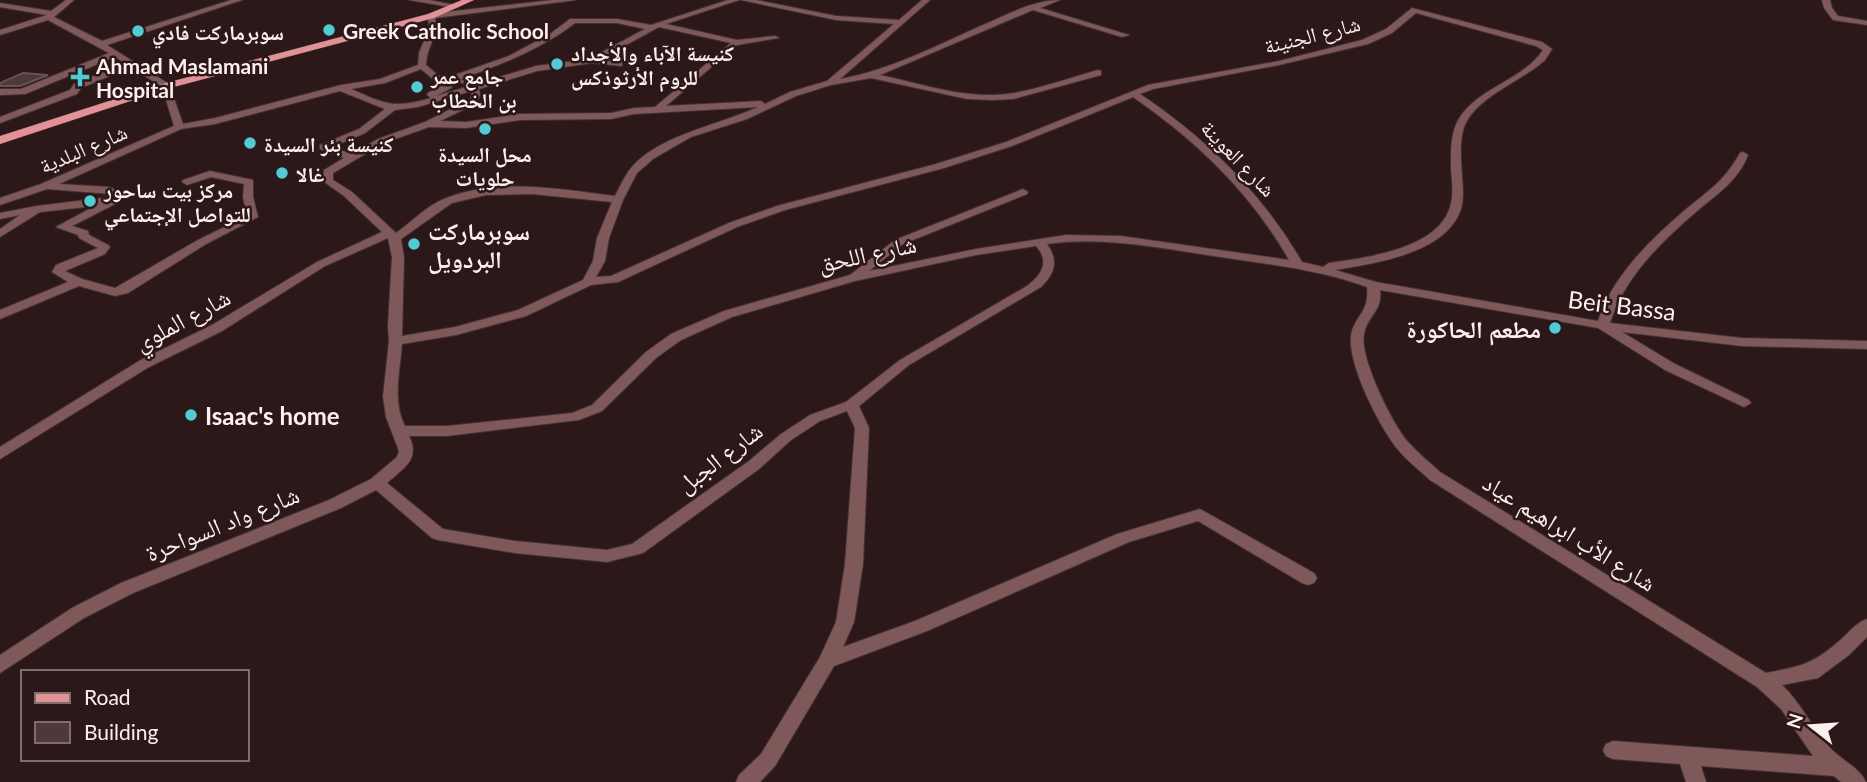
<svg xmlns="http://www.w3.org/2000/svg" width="1867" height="782" viewBox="0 0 1867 782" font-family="Lato,'Noto Naskh Arabic',sans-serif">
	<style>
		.building { fill: #4f3839; stroke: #6a5152; stroke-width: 2 }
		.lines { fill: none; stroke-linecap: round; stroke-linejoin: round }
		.minor-casing { stroke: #453233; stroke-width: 2 }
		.major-casing { stroke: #453233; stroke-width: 1 }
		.minor { fill: #7f595a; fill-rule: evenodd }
		.major { fill: #e29296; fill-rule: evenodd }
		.poi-dot { fill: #51ccd4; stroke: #2c1819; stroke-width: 2.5 }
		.labels { text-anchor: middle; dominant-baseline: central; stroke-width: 5; stroke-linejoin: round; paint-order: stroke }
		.far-poi-label { font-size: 21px; font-weight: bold; fill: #feefef; stroke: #2c1819; text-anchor: start }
		.far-street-label { font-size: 21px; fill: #feefef; stroke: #2c1819 }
		.poi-label { font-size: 24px; font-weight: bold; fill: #feefef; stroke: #2c1819; text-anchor: start }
		.street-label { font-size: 24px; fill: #feefef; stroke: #2c1819 }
	</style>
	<rect width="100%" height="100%" fill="#2c1819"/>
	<!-- building -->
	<path class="building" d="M23,73L48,75L20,86H0V83Z"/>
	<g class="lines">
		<!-- minor casing -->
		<g class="minor-casing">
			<g id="minor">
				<path d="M66,0H74L54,17L102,41L231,0H242L107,45L169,84L183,124L215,118L341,85L380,79L418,65L419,53L429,29L428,14L553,0H576L435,18C439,35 426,48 426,65L439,76L449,77L509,56L550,34L570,19H617L651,25L728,0H739L666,24L737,40L775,36L779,38L737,45L666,106L761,101L765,104L790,92L827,81L894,24L836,20L741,0H756L836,16L899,20L922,0H930L840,79C890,70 936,46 983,25C1006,15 1034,0 1060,0L1040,8L1129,35L1122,37L1033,10L880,75C922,84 970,101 1014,93C1042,88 1070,78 1098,70L1101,71V75L1013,99L993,100L967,99L871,78L831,85L796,96L747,119L691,137L653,159L637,173L623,200L609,238L605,261L596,277L611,276L729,223L777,206L936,164L1006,142L1148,85L1279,61L1362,40L1386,29L1412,8L1542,42L1552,49L1545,60C1523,80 1484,94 1468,119C1458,134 1461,159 1462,177C1463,187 1464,199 1461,209C1446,254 1375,263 1335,270L1376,282L1598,321C1612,277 1650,240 1684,211C1709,190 1724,182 1740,153L1743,152L1748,155C1738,181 1717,194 1697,211C1662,241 1624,277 1610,323L1742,338L1867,341V349L1742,346L1622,332L1675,364L1749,400L1751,403L1744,407L1665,370L1598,328L1380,290C1383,311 1367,316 1364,334C1359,357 1393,426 1409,443C1418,453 1430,463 1440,472L1766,673C1798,667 1811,665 1837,643C1847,635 1855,623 1867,619V637L1849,655L1818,678L1782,685C1802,704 1812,728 1830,748C1841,760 1859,767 1866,782H1841L1834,776L1701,766L1706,782H1686L1680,764L1613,759L1606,756L1603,750L1606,744L1613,741L1813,756L1781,709L1757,687L1430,480C1418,469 1404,458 1395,446C1378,423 1348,365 1351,336C1353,317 1370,313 1367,287C1318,269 1265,264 1214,256C1159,248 1102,236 1047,244C1059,261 1055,273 1041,287L909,365L859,406L869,428L863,564L854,622L843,647L915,621L1117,534L1200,509L1314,573L1317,578L1314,583L1308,585L1302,583L1198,521L1129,542L927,631L834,666L775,766L760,782H736L739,775L761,754L820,657L836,622L845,564L855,428L847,411L820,421L791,440L759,469L643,553L607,562L515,553L438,540L432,538L376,490L341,508L133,593L84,618L0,673V655L72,608L121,583L329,500L371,479L397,457L399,451L386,417L383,397L389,341L388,326L392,257L388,238L325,266L222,331L149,367L0,459V447L139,361L212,325L317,262L382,232L344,196L323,181L324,170L344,158L320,149V145L359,129L385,109L340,91L215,124L181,129L59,184L109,187L121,192L119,202L72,226L88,231L89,235L108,245L110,247L105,254L65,271L82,279L115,288L198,240L247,216L243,197L244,184L211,177L187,185L182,182L183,180L210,171L253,180V197L258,217L206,244L128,293L115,296L79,286L0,319V310L68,282L52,272L56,265L98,248L79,238L78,235L56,227L95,206L40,212L0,237V229L20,215L0,219V213L37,206L110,197L111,194L47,189L0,205V198L41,184L174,126L162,87L131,67L81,88L77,94L0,123V117L70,90L74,84L125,63L115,57L25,94L0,95V89H21L109,53L48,20L0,35V30L47,15L0,7V3L51,11ZM1416,13L1536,46L1543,50C1523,80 1480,87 1460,117C1450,132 1451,152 1451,169C1452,182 1454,195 1450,207C1438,249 1365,258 1329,263L1323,267L1302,262C1262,193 1207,139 1140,94L1153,89L1279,65L1368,44L1392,33ZM575,23H617L645,29L589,59L536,66L436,96L451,88L454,83H463L464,81L461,79C502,64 540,50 575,23ZM659,27L731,43L655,107L634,108L611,113L520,114L466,122L440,121L475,104L480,96L479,89L537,71L592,63L622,66V62L600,59ZM421,69L434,80L446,82L428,93L427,95L431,98C393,109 385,104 351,89L385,83ZM471,91L472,96L469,100L425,122L378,139L351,154L332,147L365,133L395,110L418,107ZM1133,97C1197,141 1251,193 1289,260L1121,236L1066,235L976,249L869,271L903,244L1027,194L1028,192L1023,189L895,240L850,275L724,311L671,334L646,352L592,405L572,413L447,426H405C392,401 400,371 402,344L456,335L526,316L591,285L618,282L737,227L785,210L944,168L1012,146ZM758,107C720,125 653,136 628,172C623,180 619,188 615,196C560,189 497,177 444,199C426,206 412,222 396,233L352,192L333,180V173L384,143L429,127L466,128L520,120L611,119L634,114ZM532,194L612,202L597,238L593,261L583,280L518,310L455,327L402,336L404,257L401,239L452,203L486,195ZM1036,246C1050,261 1042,275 1027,286L900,360L846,402L810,415L781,434L749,461L632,544L607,550L515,541L443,529L387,483C403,468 421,460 409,436H447L579,420L602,411L656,358L681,340L732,317L855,281L976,255Z"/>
				<path d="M409,0H429L460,6L456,8Z"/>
				<path d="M1822,0H1830L1832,8L1838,16L1867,21V25L1833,20L1824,8Z"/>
			</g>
		</g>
		<!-- major casing -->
		<g class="major-casing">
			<path id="major" d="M462,0H474L434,18L170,88L0,144V136L162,84L428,14Z"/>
		</g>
		<!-- minor -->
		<use href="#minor" class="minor"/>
		<!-- major -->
		<use href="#major" class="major"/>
	</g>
	<!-- markers -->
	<g class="poi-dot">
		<circle cx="329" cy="30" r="7"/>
		<circle cx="138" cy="31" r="7"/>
		<circle cx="557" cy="64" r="7"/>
		<path d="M76.5 66.5h7v7h7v7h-7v7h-7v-7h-7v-7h7z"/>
		<circle cx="417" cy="87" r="7"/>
		<circle cx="485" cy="129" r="7"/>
		<circle cx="250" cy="143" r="7"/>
		<circle cx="282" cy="173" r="7"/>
		<circle cx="90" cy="201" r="7"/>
		<circle cx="414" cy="244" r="7"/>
		<circle cx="1555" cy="328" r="7"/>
		<circle cx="191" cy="415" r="7"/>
	</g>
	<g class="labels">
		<!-- far-poi labels -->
		<g class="far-poi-label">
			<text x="343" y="30">Greek Catholic School</text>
			<text x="152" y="31">سوبرماركت فادي</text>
			<text x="571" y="52">كنيسة الآباء والأجداد<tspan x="571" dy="24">للروم الأرثوذكس</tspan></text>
			<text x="96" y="65">Ahmad Maslamani<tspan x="96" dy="24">Hospital</tspan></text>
			<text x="431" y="75">جامع عمر<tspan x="431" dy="24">بن الخطاب</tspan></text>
			<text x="264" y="143">كنيسة بئر السيدة</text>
			<text x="485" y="153" text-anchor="middle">محل السيدة<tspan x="485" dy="24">حلويات</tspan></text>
			<text x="296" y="173">غالا</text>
			<text x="104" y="189">مركز بيت ساحور<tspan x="104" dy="24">للتواصل الإجتماعي</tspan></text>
		</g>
		<!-- far-street labels -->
		<g class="far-street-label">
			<text transform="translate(1312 34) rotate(-14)">شارع الجنينة</text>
			<text transform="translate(83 148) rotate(-23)">شارع البلدية</text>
			<text transform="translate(1239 158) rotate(46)">شارع العوينة</text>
		</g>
		<!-- poi labels -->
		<g class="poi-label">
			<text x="428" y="230">سوبرماركت<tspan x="428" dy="28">البردويل</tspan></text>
			<text x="1541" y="328" text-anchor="end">مطعم الحاكورة</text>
			<text x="205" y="415">Isaac's home</text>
		</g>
		<!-- street labels -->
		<g class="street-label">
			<text transform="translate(867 253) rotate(-12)">شارع اللحق</text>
			<text transform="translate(1622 305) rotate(7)">Beit Bassa</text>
			<text transform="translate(182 319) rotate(-28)">شارع الملوي</text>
			<text transform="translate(719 457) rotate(-37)">شارع الجبل</text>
			<text transform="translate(222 523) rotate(-22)">شارع واد السواحرة</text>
			<text transform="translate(1570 532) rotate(32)">شارع الأب ابراهيم عياد</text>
		</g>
	</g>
	<!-- legend -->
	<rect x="21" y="670" width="228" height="91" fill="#2c1819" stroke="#806e6f" stroke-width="2"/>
	<rect x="35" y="693" width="35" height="10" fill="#e29296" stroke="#806e6f" stroke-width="2"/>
	<text x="84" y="705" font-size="21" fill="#feefef">Road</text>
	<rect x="35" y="722" width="35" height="21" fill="#4f3839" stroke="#806e6f" stroke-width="2"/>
	<text x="84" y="740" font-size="21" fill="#feefef">Building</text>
	<!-- north arrow -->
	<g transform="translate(1811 726) rotate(287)" stroke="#2c1819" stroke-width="5" paint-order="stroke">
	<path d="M0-5L12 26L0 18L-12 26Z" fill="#feefef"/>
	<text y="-10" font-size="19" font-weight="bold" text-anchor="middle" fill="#feefef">N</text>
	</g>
</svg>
